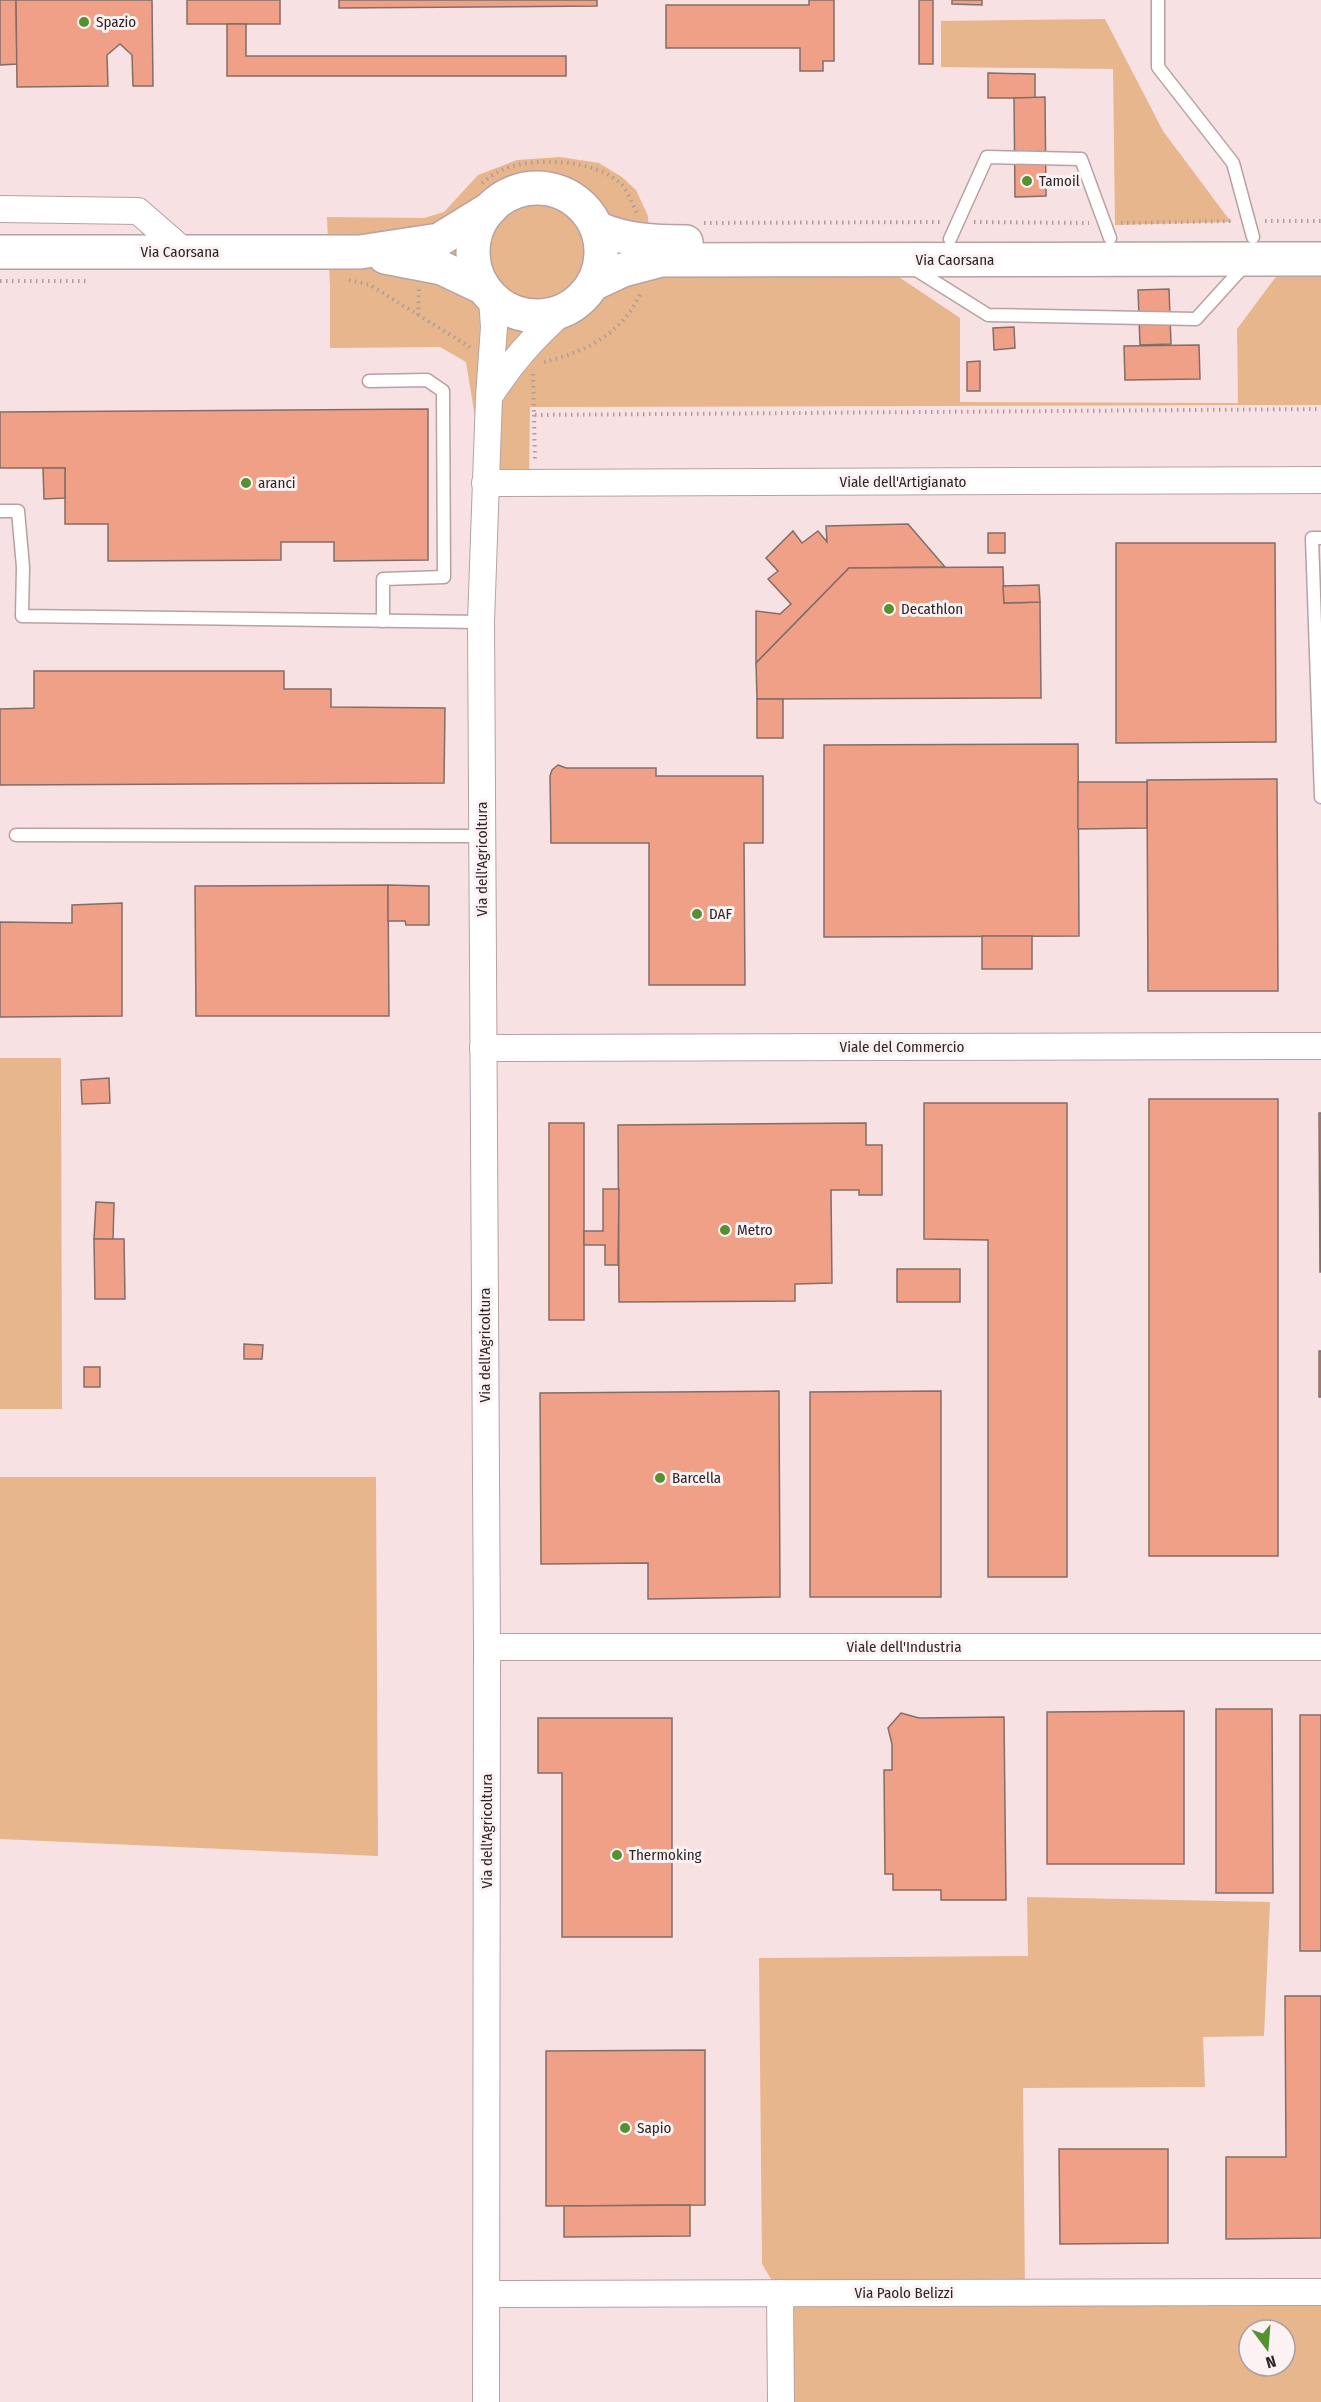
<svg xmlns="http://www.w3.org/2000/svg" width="1321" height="2402" viewBox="0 0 1321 2402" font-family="'Fira Sans Condensed',sans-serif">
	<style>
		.green { fill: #e8b68c; fill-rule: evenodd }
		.building { fill: #f1a088; stroke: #816e68; stroke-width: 1.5 }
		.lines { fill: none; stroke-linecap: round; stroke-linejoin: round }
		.service-casing { stroke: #b7a1a3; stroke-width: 15 }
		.minor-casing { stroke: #b7a1a3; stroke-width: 28 }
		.primary-casing { stroke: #b7a1a3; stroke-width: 36 }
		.path { stroke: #ae9c9e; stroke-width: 4; stroke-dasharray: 1.5 4.5; stroke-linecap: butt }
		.service { stroke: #fff; stroke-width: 12 }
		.minor { stroke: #fff; stroke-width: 26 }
		.primary { stroke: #fff; stroke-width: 33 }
		.poi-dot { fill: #539131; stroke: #fcf2f3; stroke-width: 2 }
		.labels { text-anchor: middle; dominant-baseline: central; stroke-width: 6; stroke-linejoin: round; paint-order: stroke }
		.poi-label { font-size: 15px; fill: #2e2526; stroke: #fcf2f3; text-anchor: start }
		.street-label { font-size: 15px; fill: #2e2526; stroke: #fcf2f3 }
	</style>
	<rect width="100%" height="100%" fill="#f8e1e3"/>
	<!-- green -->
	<g class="green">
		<path d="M1105,19L1163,131L1231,222L1115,225L1113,69L941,67V21Z"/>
		<path d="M560,157L599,163L622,177L636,190L648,216L651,276L896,275L960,318V402L1238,403L1237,329L1278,274H1321V405L530,407L529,479L486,484L466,362L440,347L330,348V288L327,217L424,218L444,212L478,175L517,160Z"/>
		<path d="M0,1058H61L62,1409H0Z"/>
		<path d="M0,1477H376L378,1856L0,1839Z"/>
		<path d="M1027,1897L1270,1902L1264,2036L1203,2037L1205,2087L1023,2088L1025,2290L1321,2293V2402H782L780,2294L762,2264L759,1958L1028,1956ZM1249,2330H1285V2366H1249Z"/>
	</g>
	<!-- building -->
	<g class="building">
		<path d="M0,0H16L17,64L0,65Z"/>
		<path d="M16,0H152L153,86H133L132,55L120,44L107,55L108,86L17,87Z"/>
		<rect x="187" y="0" width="93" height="24"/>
		<path d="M339,0H597V6L339,8Z"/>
		<path d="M809,0H834V61H823V71H800V48H666V5H809Z"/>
		<rect x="919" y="0" width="14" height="64"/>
		<path d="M952,0H982V5L952,4Z"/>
		<path d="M227,24H246V56H566V76H227Z"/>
		<path d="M988,73L1035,74V98H988Z"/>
		<path d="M1045,97L1046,196L1015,197L1014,98Z"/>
		<path d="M1169,289L1171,344L1140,345L1138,290Z"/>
		<path d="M1014,327L1015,348L994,350L993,328Z"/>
		<path d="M1199,345L1200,379L1125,380L1124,346Z"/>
		<path d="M980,361V391H967V362Z"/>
		<path d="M428,409V560L334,561V542H281V560L108,561V524H65V468H0V412Z"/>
		<path d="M43,468H65V498L44,499Z"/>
		<path d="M908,524L945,567L849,568L756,663V611L780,614L791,604L768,579L778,571L766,558L793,531L802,543L818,531L827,542L826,526Z"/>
		<rect x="988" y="533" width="17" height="20"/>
		<path d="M1116,543H1275L1276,742L1116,743Z"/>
		<path d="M1003,567L1004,603L1040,602L1041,698L757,699L756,663L849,568Z"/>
		<path d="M1039,585L1040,602L1004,603L1003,586Z"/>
		<path d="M34,671H284V689H331V707L445,708L444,783L0,785V709L34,708Z"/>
		<rect x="757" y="699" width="26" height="39"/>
		<path d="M1078,744L1079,936L824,937V745Z"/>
		<path d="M558,765L566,768H656V776H763V843H744L745,985H649V843H551L550,776L552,770Z"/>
		<path d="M1277,779L1278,991H1148L1147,780Z"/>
		<path d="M1078,782H1147V828L1078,829Z"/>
		<path d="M388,885L389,1016H196L195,886Z"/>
		<path d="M388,885L429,886V925H406L405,921H388Z"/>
		<path d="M122,903V1016L0,1017V922L72,923V905Z"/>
		<rect x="982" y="936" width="50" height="33"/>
		<path d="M109,1078L110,1103L82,1104L81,1080Z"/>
		<rect x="1149" y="1099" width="129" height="457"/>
		<path d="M924,1103H1067V1577H988V1240L924,1239Z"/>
		<path d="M1319,1113H1321V1272H1320Z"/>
		<rect x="549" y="1123" width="35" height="197"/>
		<path d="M866,1123V1145H882V1195H859V1190H831L832,1283L795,1284V1301L619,1302L618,1125Z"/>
		<path d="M603,1189H619L618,1265H605V1245H584V1231H603Z"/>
		<path d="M96,1202L114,1203L113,1240L94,1239Z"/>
		<path d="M94,1239H124L125,1299H95Z"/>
		<rect x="897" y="1269" width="63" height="33"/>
		<path d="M244,1344L263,1345L262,1359H244Z"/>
		<rect x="1319" y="1351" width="2" height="46"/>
		<rect x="84" y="1367" width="16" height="20"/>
		<path d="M779,1391L780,1597L648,1599V1563L541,1564L540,1393Z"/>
		<path d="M941,1391V1597H810V1392Z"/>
		<path d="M1216,1709H1272L1273,1893H1216Z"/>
		<path d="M1184,1711V1864H1047V1712Z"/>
		<path d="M901,1713L919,1718L1004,1717L1006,1900H941V1890H893V1874H885L884,1770H892V1744L888,1728Z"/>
		<rect x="1300" y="1715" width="21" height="236"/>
		<path d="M538,1718H672V1937H562V1773H538Z"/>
		<path d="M1285,1996H1321V2238L1226,2239V2157H1286Z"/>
		<path d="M705,2050V2205L546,2206V2051Z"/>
		<path d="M1059,2149H1168V2243L1060,2244Z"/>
		<path d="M690,2205V2236L564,2237V2206Z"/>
	</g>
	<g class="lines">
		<!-- service casing -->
		<g class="service-casing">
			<g id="service">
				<path d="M1158,0V67L1233,163L1253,237"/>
				<path d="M950,239L987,157L1081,159L1110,238"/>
				<path d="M913,268L988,315L1196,319L1245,265"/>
				<path d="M369,381L427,380L443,391L444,577L383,579V621"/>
				<path d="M0,511H18L23,567L22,616L481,622"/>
				<path d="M1321,538H1312L1321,797"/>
				<path d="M16,835L482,836"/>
			</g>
		</g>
		<!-- minor casing -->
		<g class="minor-casing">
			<g id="minor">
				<path d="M0,209L138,211L185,252"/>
				<path d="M491,394C513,360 534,337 564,310"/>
				<path d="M485,483L1321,480"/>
				<path d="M483,1048L1321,1046"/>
				<path d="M487,1647H1321"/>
				<path d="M780,2293L781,2402"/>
				<path d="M487,2294L1321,2292"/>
				<path d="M486,2402L487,1647L481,622L489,397L494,327L492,298"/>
			</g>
		</g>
		<!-- primary casing -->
		<g class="primary-casing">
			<g id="primary">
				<circle cx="537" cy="252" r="64"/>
				<path d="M597,228C626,241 655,242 686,242"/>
				<path d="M0,252H360L439,240L491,208"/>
				<path d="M385,257L442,268L484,288"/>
				<path d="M593,284L623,270L661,260L1321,259"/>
			</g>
		</g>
		<!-- path -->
		<g class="path">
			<path d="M482,183C487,179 492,175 498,172C529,155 596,159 621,184C628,191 632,204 637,213"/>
			<path d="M1265,221H1321"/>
			<path d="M974,222L1089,223"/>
			<path d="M704,223L942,222"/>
			<path d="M1121,223L1233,221"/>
			<path d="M349,280L370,285L470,347"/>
			<path d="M0,281H89"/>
			<path d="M418,315L419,289"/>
			<path d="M544,362C585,352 623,334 641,292"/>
			<path d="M533,374L534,415L1321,409"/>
			<path d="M534,415L535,462"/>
		</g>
		<!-- service -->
		<use href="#service" class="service"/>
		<!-- minor -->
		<use href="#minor" class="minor"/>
		<!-- primary -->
		<use href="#primary" class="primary"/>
	</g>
	<!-- markers -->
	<g class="poi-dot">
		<circle cx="84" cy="22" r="6"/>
		<circle cx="1027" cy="181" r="6"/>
		<circle cx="246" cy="483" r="6"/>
		<circle cx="889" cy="609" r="6"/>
		<circle cx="697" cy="914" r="6"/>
		<circle cx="725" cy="1230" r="6"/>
		<circle cx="660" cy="1478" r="6"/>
		<circle cx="617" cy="1855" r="6"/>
		<circle cx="625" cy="2128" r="6"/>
	</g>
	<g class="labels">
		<!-- poi labels -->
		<g class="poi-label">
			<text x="96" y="22">Spazio</text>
			<text x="1039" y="181">Tamoil</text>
			<text x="258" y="483">aranci</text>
			<text x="901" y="609">Decathlon</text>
			<text x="709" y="914">DAF</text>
			<text x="737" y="1230">Metro</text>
			<text x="672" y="1478">Barcella</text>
			<text x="629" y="1855">Thermoking</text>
			<text x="637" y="2128">Sapio</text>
		</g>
		<!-- street labels -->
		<g class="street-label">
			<text x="180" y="252">Via Caorsana</text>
			<text x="955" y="260">Via Caorsana</text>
			<text x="903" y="482">Viale dell'Artigianato</text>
			<text transform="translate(482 859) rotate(-90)">Via dell'Agricoltura</text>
			<text x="902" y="1047">Viale del Commercio</text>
			<text transform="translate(485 1345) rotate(-90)">Via dell'Agricoltura</text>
			<text x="904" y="1647">Viale dell'Industria</text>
			<text transform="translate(487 1831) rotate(-90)">Via dell'Agricoltura</text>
			<text x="904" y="2293">Via Paolo Belizzi</text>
		</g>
	</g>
	<!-- north arrow -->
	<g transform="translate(1267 2348) rotate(164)"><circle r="28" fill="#fcf2f3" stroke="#aaa0a1" stroke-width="1.5"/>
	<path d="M0-4.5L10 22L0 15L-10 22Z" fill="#539131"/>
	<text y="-9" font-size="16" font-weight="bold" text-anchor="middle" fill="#2e2526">N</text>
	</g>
</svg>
